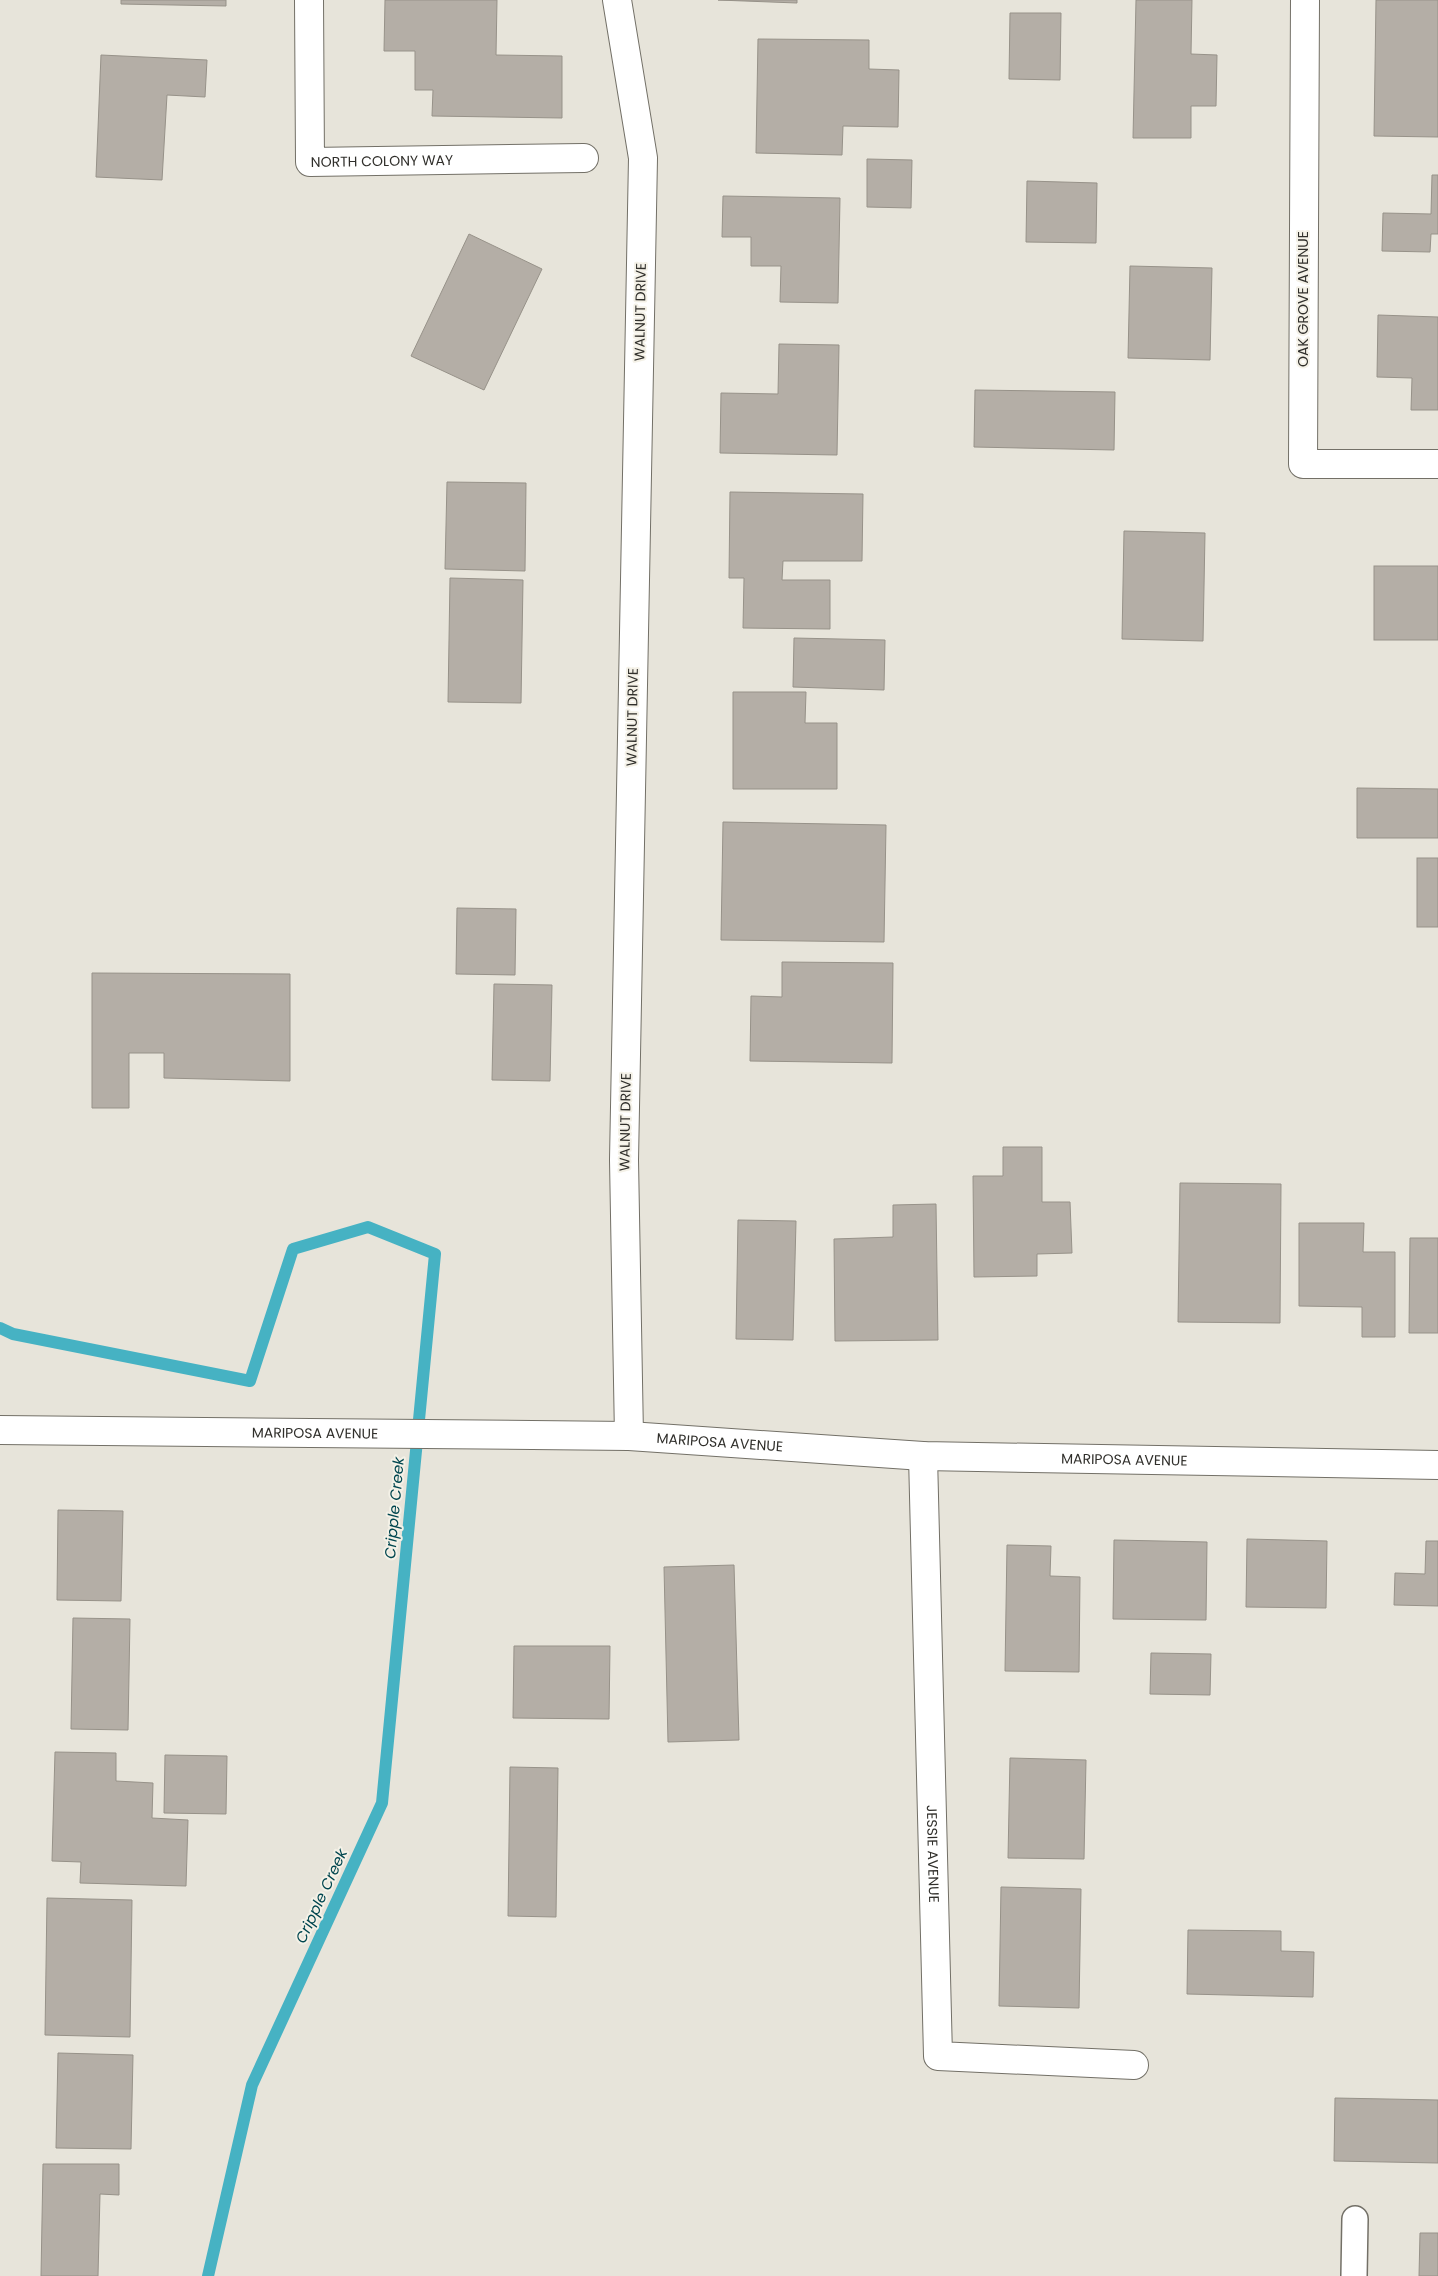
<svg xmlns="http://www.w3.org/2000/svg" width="1438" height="2276" viewBox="0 0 1438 2276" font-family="Poppins,sans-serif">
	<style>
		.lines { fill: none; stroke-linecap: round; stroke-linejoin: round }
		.stream { stroke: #46b2c3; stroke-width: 12 }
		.building { fill: #b4aea6; stroke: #979289 }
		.service-casing { stroke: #737067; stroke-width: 28 }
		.minor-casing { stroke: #737067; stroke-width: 30 }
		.tertiary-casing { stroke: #737067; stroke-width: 30 }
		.service { stroke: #fff; stroke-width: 25 }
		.minor { stroke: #fff; stroke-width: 28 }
		.tertiary { stroke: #fff; stroke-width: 28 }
		.labels { text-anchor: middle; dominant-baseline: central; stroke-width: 4; stroke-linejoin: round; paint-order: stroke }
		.street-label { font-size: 14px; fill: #302f2b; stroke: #f4f1e7 }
		.water-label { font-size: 15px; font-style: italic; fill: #00464f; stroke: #f4f1e7 }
	</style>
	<rect width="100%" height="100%" fill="#e7e4da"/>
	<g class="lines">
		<!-- stream -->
		<path class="stream" d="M0,1328L13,1334L250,1381L293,1249L368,1227L435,1254L382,1803L252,2085L208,2276"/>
	</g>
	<!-- building -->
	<g class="building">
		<path d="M121,0H226V6L121,4Z"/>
		<path d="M385,0H497L496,55L562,56V118L432,116L433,90H415V51H384Z"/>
		<path d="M718,0H797V3Z"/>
		<path d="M1136,0H1192L1191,54L1217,55L1216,106H1191V138H1133Z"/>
		<path d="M1376,0H1438V137L1374,136Z"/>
		<path d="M1010,13H1061L1060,80L1009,79Z"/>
		<path d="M758,39L869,40V69L899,70L898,127L843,126L842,155L756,153Z"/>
		<path d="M101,55L207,60L205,97L167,95L162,180L96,177Z"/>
		<path d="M867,159L912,160L911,208L867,207Z"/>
		<path d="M1432,175H1438V234H1431L1430,252L1382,251L1383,213L1431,214Z"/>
		<path d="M1027,181L1097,183L1096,243L1026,242Z"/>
		<path d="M723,196L840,198L838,303L780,302L781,266H751V237H722Z"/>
		<path d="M469,234L542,269L484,390L411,356Z"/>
		<path d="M1130,266L1212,268L1210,360L1128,358Z"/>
		<path d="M1378,315L1438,317V410H1411L1412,378L1377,377Z"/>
		<path d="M779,344L839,345L837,455L720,453L721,393L778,394Z"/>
		<path d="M975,390L1115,392L1114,450L974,447Z"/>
		<path d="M447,482L526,483L525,571L445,569Z"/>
		<path d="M730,492L863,494L862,561H783L782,580H830V629L743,628L744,578H729Z"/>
		<path d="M1124,531L1205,533L1203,641L1122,639Z"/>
		<rect x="1374" y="566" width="64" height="74"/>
		<path d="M450,578L523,580L521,703L448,702Z"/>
		<path d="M794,638L885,640L884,690L793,687Z"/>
		<path d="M733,692H806L805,723H837V789H733Z"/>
		<path d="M1357,788L1438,789V838H1357Z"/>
		<path d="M723,822L886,825L884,942L721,940Z"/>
		<rect x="1417" y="858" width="21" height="69"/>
		<path d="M457,908L516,909L515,975L456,974Z"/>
		<path d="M782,962L893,963L892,1063L750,1061L751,996L782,997Z"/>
		<path d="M92,973L290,974V1081L164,1078V1053H129V1108H92Z"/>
		<path d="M494,984L552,985L550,1081L492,1080Z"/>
		<path d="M1003,1147H1042V1202H1070L1072,1253L1037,1254V1276L974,1277L973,1176H1003Z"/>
		<path d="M1180,1183L1281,1184L1280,1323L1178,1322Z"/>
		<path d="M936,1204L938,1340L835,1341L834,1239L893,1237V1205Z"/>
		<path d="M738,1220L796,1221L793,1340L736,1339Z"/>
		<path d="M1299,1223H1364L1363,1252H1395V1337H1362V1307L1299,1306Z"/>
		<path d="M1410,1238H1438V1333H1409Z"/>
		<path d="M58,1510L123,1511L121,1601L57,1600Z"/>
		<path d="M1247,1539L1327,1541L1326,1608L1246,1607Z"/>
		<path d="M1114,1540L1207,1542L1206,1620L1113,1619Z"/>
		<path d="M1426,1541H1438V1606L1394,1605L1395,1573L1425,1574Z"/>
		<path d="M1007,1545L1051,1546L1050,1576L1080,1577L1079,1672L1005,1671Z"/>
		<path d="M734,1565L739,1740L668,1742L664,1567Z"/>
		<path d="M73,1618L130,1619L128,1730L71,1729Z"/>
		<path d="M514,1646H610L609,1719L513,1718Z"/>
		<path d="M1151,1653L1211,1654L1210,1695L1150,1694Z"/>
		<path d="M55,1752L116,1753V1781L153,1783L152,1818L188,1820L186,1886L80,1883L81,1862L52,1861Z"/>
		<path d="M165,1755L227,1756L226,1814L164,1813Z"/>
		<path d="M1010,1758L1086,1760L1084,1859L1008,1858Z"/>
		<path d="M510,1767L558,1768L556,1917L508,1916Z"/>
		<path d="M1001,1887L1081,1889L1079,2008L999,2006Z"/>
		<path d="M47,1898L132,1900L130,2037L45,2035Z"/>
		<path d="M1188,1930L1281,1931V1951L1314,1952L1313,1997L1187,1994Z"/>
		<path d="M58,2053L133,2055L131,2149L56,2148Z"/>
		<path d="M1335,2098L1438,2100V2163L1334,2161Z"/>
		<path d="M43,2164H119V2195L100,2194L98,2276H41Z"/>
		<path d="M1420,2233H1438V2276H1419Z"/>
	</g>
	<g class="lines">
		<!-- service casing -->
		<g class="service-casing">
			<path id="service" d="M1354,2276L1355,2219"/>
		</g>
		<!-- minor casing -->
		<g class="minor-casing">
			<g id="minor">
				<path id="s1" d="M309,0L310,162L584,158"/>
				<path d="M617,0L643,158L624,1160L629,1436"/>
				<path d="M1305,0L1303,464H1438"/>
				<path id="s2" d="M923,1456L938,2056L1134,2065"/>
			</g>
		</g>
		<!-- tertiary casing -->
		<g class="tertiary-casing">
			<g id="tertiary">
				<path id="s3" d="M0,1430L629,1436L923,1456L1438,1465"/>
			</g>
		</g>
		<!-- service -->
		<use href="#service" class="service"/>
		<!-- minor -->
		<use href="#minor" class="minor"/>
		<!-- tertiary -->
		<use href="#tertiary" class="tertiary"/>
	</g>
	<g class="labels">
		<!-- street labels -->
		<g class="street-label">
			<text stroke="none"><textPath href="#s1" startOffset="234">NORTH COLONY WAY</textPath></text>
			<text transform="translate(1303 299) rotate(-90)">OAK GROVE AVENUE</text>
			<text transform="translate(640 312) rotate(-89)">WALNUT DRIVE</text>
			<text transform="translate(632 717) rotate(-89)">WALNUT DRIVE</text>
			<text transform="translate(625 1122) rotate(-89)">WALNUT DRIVE</text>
			<text stroke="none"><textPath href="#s3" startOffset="315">MARIPOSA AVENUE</textPath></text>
			<text stroke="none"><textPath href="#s3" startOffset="720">MARIPOSA AVENUE</textPath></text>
			<text stroke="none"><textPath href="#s3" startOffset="1125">MARIPOSA AVENUE</textPath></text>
			<text stroke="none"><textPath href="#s2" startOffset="398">JESSIE AVENUE</textPath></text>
		</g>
		<!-- water labels -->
		<g class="water-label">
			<text transform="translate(394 1508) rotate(-85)">Cripple Creek</text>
			<text transform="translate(321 1896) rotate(-65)">Cripple Creek</text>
		</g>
	</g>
</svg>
